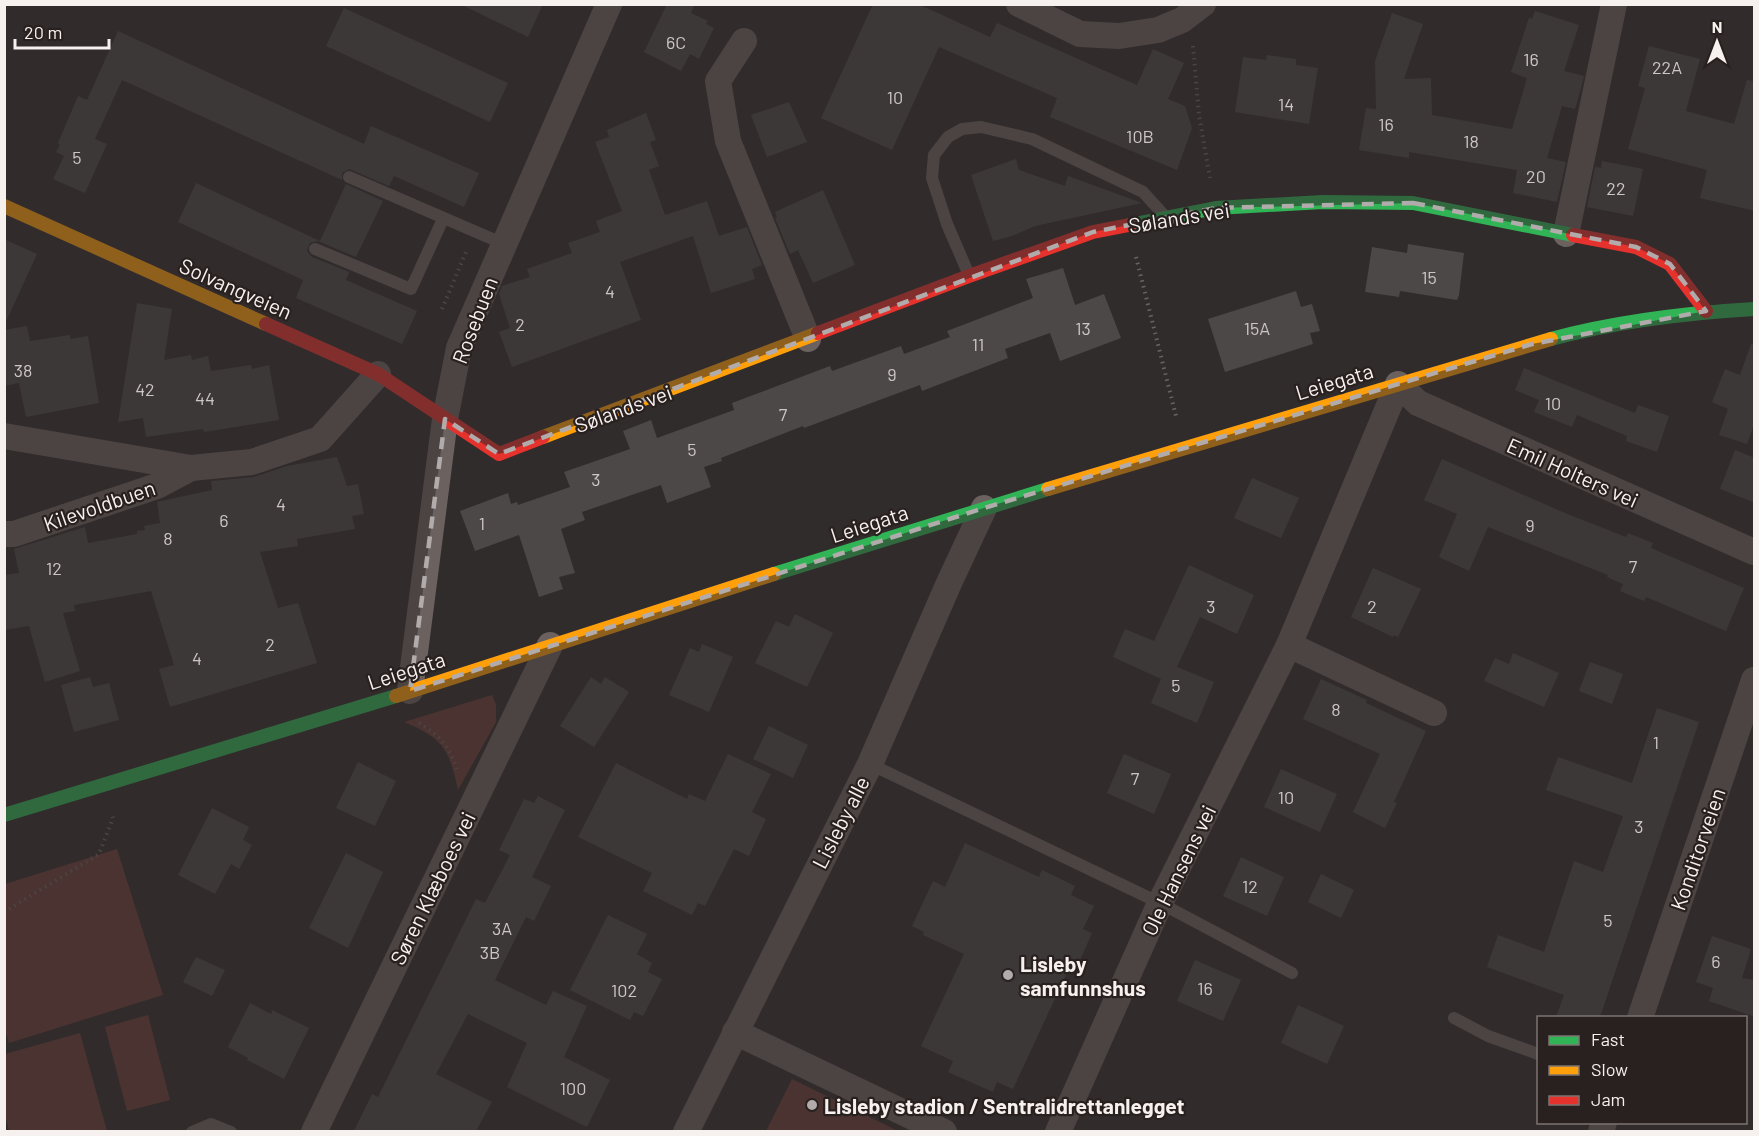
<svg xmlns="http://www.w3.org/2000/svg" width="1759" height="1136" viewBox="0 0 1759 1136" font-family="Barlow,sans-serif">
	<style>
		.green { fill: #693d37 }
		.building { fill: #4c4848 }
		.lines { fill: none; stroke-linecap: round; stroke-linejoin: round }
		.path { stroke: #6a6363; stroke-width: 4; stroke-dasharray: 1.5 4.5; stroke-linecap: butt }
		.lane { stroke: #6b6260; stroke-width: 12 }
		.street { stroke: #6b6260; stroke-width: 26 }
		.fast { stroke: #30b455; stroke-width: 14 }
		.slow { stroke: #ff9f0a; stroke-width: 14 }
		.jam { stroke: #e5322d; stroke-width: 14 }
		.marked { fill: none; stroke: #b1abab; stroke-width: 4.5; stroke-dasharray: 12 8; stroke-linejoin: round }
		.poi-dot { fill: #b1abab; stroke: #29211f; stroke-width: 2 }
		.labels { text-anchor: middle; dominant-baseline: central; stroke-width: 4.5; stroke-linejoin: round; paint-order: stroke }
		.number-label { font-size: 18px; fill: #ccc6c5 }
		.street-label { font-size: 21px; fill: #f6f0ef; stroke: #29211f }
		.poi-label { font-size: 21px; font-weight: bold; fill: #f6f0ef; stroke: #29211f; text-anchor: start }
	</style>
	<rect width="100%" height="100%" fill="#312c2c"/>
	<!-- green -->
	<g class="green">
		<path d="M492,695L496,705V722L458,790C449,749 444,739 404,722Z"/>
		<path d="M117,849L163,995L9,1043L4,1028L5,884Z"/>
		<path d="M148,1015L170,1100L127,1111L105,1027Z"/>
		<path d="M80,1033L107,1131H9L5,1115V1054Z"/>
		<path d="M792,1079L898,1131H766Z"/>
	</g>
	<!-- building -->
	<g class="building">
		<path d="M460,4H543L528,37Z"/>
		<path d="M667,4H695L691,13L708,21L706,24L714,28L699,59L690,54L681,71L644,52Z"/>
		<path d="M873,4H918L990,37L997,23L1137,85L1153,49L1184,63L1168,99L1185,106L1192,128L1177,170L1050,117L1057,98L939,47L892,150L821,118Z"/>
		<path d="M344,8L508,83L490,122L326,46Z"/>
		<path d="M1535,11L1579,25L1564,71L1584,76L1581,88L1575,109L1562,106L1547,158L1566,162L1557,202L1513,193L1517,170L1409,152V158L1359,150L1366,108L1376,109L1375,61L1392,13L1423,24L1404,79L1431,78L1432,115L1512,129L1527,78L1511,72L1529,18L1532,19Z"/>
		<path d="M118,31L364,144L371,126L479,173L464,207L394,176L389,186L349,169L342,173V180L122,80L95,139L107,144L85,193L53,179L64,156L56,152L60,145L58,143L78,96L87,100Z"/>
		<path d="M1649,46L1700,59L1686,111L1734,124L1747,80L1755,81V211L1700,198L1707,170L1628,149L1645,88L1638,86Z"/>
		<path d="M1267,55L1296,59V65L1318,68L1309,124L1235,112L1243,57L1266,60Z"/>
		<path d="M789,102L807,142L767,157L751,115Z"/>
		<path d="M646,113L656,140L650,142L659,166L649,170L665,215L707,201L719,236L747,227L762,265L752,269L755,279L711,293L693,236L620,262L641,320L512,367L499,332L510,328L499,294L502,286L530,277L527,269L572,253L568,243L600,232L596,221L622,211L595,142L609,137L607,130Z"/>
		<path d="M1016,159L1019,170L1065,186L1068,176L1142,203L1035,226L1012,236L993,241L971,175Z"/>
		<path d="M1602,161L1643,169L1633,216L1587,207L1595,167L1601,168Z"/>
		<path d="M196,183L320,241L346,184L383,201L356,257L318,241L310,243L307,251L312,257L349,272L346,280L417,311L402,344L296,298L303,280L178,222Z"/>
		<path d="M823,190L855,265L813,283L798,250L790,254L775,218L777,217L775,212Z"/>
		<path d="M4,239L37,254L4,326Z"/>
		<path d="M1408,244L1464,253L1459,295L1457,300L1400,291L1399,297L1365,292L1372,247L1407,253Z"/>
		<path d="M1063,268L1075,305L1104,294L1121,338L1060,361L1050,333L1005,349L1008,358L922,391L920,385L804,428L803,426L721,458L722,461L704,467L711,487L667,503L661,485L582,512L585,520L561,529L575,573L559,577L563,589L539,597L519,535L475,551L460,511L508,493L511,504L517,502L518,505L570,487L564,472L630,449L623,431L651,420L657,438L734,410L732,403L830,366L832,371L901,346L904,354L950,337L947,331L1033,298L1026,279Z"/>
		<path d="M1296,291L1301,307L1312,304L1320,331L1310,333L1313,344L1225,372L1208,319Z"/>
		<path d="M137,303L172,309L164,360L191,355L192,360L208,356L211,371L251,365L252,369L269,365L279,420L204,432L203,429L146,437L143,418L118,422Z"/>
		<path d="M27,326L30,341L70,335V339L88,336L99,403L26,417L19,383L4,386V330Z"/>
		<path d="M1751,344L1755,345V422L1747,444L1719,435L1728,409L1712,402L1725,369L1740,375Z"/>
		<path d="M1524,368L1635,413L1638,405L1669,416L1657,452L1626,441L1627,436L1577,415L1572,427L1534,412L1539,400L1515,390Z"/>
		<path d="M1735,450L1755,458V503L1720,489Z"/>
		<path d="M337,457L347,486L358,484L364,514L352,516L355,529L297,539L298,546L260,552L278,608L298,603L317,663L170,707L159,669L174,665L151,591L74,605L75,611L63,613L80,671L45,682L29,626L4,630V575L19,573L14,549L85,527L88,543L137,534V531L145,530L144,526L160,523L157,502L212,490L211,481L254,477L287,466Z"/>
		<path d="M1442,459L1565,513L1626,537L1628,533L1653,543L1651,548L1744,588L1726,631L1646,597L1644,601L1620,591L1623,584L1607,577L1608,575L1488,527L1469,571L1439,557L1457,514L1424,500Z"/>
		<path d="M1252,478L1299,498L1281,538L1234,518Z"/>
		<path d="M1189,565L1254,595L1237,634L1200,617L1177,667L1214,682L1197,723L1151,703L1161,679L1113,657L1125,629L1154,641Z"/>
		<path d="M1373,568L1421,589L1398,637L1394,635L1393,637L1351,617Z"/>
		<path d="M795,614L833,633L807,687L755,663L776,621L789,627Z"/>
		<path d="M702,644L733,657L709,712L669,695L690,648L699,652Z"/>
		<path d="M1513,653L1559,673L1544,707L1484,681L1495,658L1509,664Z"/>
		<path d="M1590,662L1623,674L1612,704L1579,691Z"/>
		<path d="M90,677L93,687L109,683L119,720L74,732L61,685Z"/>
		<path d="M591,677L601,684L605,677L629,692L594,747L560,726Z"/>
		<path d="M1321,679L1367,700L1366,703L1426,731L1394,802L1397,803L1385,828L1353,812L1380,754L1303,719Z"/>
		<path d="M1657,708L1699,722L1600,1017H1556L1564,995L1487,967L1498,935L1544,952L1574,861L1603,872L1623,816L1546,790L1558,757L1632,783Z"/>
		<path d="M769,726L808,745L793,778L753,759Z"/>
		<path d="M728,754L771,774L752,812L766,819L749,856L734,849L705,906L698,903L692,915L643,891L652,873L578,837L616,763L687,799L689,794L705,801Z"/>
		<path d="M1124,754L1171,774L1154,814L1107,793Z"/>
		<path d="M358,762L396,781L375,826L336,808Z"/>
		<path d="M1281,769L1337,794L1320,832L1264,807Z"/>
		<path d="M538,796L565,810L532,877L551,886L534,921L526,917L495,980L546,1005L553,991L587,1006L564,1057L610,1080L587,1127L507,1087L527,1043L468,1014L436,1074L492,1102L476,1131H354L372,1094L378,1097L476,899L485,903L510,855L499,850L524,799L534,803Z"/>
		<path d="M212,808L249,827L243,840L252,845L239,869L231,864L215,894L178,875Z"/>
		<path d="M965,843L1039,877L1042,870L1075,886L1071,895L1094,906L1083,929L1092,933L1077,967L1071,964L1013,1089L997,1082L993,1092L948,1072L953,1061L921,1046L964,954L923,935L924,932L912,926L933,881L945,887Z"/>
		<path d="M346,853L383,872L348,948L309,928Z"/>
		<path d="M1241,857L1284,877L1267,916L1223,896Z"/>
		<path d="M1321,874L1354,890L1341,918L1308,902Z"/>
		<path d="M608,915L647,934L637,954L652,963L648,972L662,979L643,1016L634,1012L630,1020L570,990Z"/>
		<path d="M1712,936L1751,949L1742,978L1755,980V1017L1709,1001L1713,988L1696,982Z"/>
		<path d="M196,957L225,970L212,996L183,982Z"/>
		<path d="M1195,960L1241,980L1223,1021L1177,1001Z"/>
		<path d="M250,1003L271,1014L272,1010L309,1028L284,1079L247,1060L248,1058L228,1047Z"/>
		<path d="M1298,1005L1344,1026L1327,1064L1281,1043Z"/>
	</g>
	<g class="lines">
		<!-- path -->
		<g class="path">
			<path d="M1193,46L1199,115L1210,178"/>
			<path d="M1136,257L1176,416"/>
			<path d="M442,309L466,252"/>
			<path d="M419,723C440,736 448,745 457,769"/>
			<path d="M4,912L99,854L113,818L112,815"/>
		</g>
		<!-- lane -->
		<g class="lane">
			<path d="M349,177L504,244"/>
			<path d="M315,249L411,289L443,219"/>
			<path d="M969,275L947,224L932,178L934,155L948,137L962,129L981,127L1032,139L1143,192L1163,214"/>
			<path d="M870,764L1160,903L1292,973"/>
			<path d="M1454,1018L1488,1036L1538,1054"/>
			<path d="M192,1132L211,1124L231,1132"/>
		</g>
		<!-- street -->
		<g class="street">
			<path d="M1019,4L1080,34L1119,36L1158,30L1182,20L1203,4"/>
			<path d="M744,41L718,81L728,141L808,339"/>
			<path d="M1566,234L1614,4"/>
			<path d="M4,436L191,468L252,462L320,439L378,374"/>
			<path d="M4,534H14L157,486L191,468"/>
			<path d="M1289,645L1434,713"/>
			<path d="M410,691L445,419L459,348L609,4"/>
			<path d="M1640,1018L1754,680"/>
			<path d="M735,1032L944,1132"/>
			<path d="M314,1132L550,645"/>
			<path d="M686,1132L870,764L949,583L984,508"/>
			<path d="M1058,1132L1160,903L1289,645L1398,384L1418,403L1754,552"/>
			<path d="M1601,1132L1604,1122"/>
		</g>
		<!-- fast -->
		<g class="fast">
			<path d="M1129,225L1216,208L1323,202L1413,203L1573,235"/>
			<path d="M1551,339C1617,321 1686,313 1754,309"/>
			<path d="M774,574L1048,489"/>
			<path d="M4,815L396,696"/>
		</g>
		<!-- slow -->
		<g class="slow">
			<path d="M4,206L266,324"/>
			<path d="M543,437L818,333"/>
			<path d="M1048,489L1551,339"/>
			<path d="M396,696L774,574"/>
		</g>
		<!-- jam -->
		<g class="jam">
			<path d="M1573,235L1636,247L1670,264L1706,311"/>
			<path d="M266,324L378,374L499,454L543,437"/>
			<path d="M818,333L969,276L1093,232L1129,225"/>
		</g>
	</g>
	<!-- marked area -->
	<path d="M0 0H1759V1136H0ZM1413,203L1636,247L1670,264L1706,311L1532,344L984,508L410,691L445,419L499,454L1093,232L1216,208Z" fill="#312c2c" fill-opacity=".55" fill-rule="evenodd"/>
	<path class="marked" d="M1413,203L1636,247L1670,264L1706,311L1532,344L984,508L410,691L445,419L499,454L1093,232L1216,208Z"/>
	<!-- markers -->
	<g class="poi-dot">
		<circle cx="1008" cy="975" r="6"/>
		<circle cx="812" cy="1105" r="6"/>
	</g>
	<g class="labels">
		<!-- number labels -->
		<g class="number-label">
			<text x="676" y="42">6C</text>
			<text x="1531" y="59">16</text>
			<text x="1667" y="67">22A</text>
			<text x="895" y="97">10</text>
			<text x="1286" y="104">14</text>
			<text x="1386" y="124">16</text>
			<text x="1140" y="136">10B</text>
			<text x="1471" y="141">18</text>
			<text x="77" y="157">5</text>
			<text x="1536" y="176">20</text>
			<text x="1616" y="188">22</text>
			<text x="1429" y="277">15</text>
			<text x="610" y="291">4</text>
			<text x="520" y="324">2</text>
			<text x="1083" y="328">13</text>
			<text x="1257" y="328">15A</text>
			<text x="978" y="344">11</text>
			<text x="23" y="370">38</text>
			<text x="892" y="374">9</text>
			<text x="145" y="389">42</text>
			<text x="205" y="398">44</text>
			<text x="1553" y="403">10</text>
			<text x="783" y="414">7</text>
			<text x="692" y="449">5</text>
			<text x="596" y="479">3</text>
			<text x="281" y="504">4</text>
			<text x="224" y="520">6</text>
			<text x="482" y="523">1</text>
			<text x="1530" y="525">9</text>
			<text x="168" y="538">8</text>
			<text x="1633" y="566">7</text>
			<text x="54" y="568">12</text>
			<text x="1211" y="606">3</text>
			<text x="1372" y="606">2</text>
			<text x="270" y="644">2</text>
			<text x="197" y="658">4</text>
			<text x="1176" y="685">5</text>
			<text x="1336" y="709">8</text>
			<text x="1656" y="742">1</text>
			<text x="1135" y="778">7</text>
			<text x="1286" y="797">10</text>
			<text x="1639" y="826">3</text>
			<text x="1250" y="886">12</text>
			<text x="1608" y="920">5</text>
			<text x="502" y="928">3A</text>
			<text x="490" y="952">3B</text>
			<text x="1716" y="961">6</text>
			<text x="1205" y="988">16</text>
			<text x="624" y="990">102</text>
			<text x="573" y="1088">100</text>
		</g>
		<!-- street labels -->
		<g class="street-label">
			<text transform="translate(1179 217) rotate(-9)">Sølands vei</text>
			<text transform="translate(236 288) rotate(24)">Solvangveien</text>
			<text transform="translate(474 320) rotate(-69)">Rosebuen</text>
			<text transform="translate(1334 381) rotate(-17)">Leiegata</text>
			<text transform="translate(623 408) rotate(-20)">Sølands vei</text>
			<text transform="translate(1573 472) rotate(24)">Emil Holters vei</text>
			<text transform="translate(99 505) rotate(-19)">Kilevoldbuen</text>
			<text transform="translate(869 523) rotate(-18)">Leiegata</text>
			<text transform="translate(406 670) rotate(-18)">Leiegata</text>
			<text transform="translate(840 822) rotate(-63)">Lisleby alle</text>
			<text transform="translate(1697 849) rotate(-71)">Konditorveien</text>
			<text transform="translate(1178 870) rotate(-64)">Ole Hansens vei</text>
			<text transform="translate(432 888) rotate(-64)">Søren Klæboes vei</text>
		</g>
		<!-- poi labels -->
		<g class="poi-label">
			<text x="1020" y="963">Lisleby<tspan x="1020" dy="24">samfunnshus</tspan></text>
			<text x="824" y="1105">Lisleby stadion / Sentralidrettanlegget</text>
		</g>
	</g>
	<!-- border -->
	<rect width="1759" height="1136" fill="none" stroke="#f6f0ef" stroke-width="12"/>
	<!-- legend -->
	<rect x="1537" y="1016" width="210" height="108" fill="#29211f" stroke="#7b7472" stroke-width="1.5"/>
	<rect x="1549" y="1036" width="30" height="9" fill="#30b455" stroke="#7b7472" stroke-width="1.5"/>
	<text x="1591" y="1046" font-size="18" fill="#f6f0ef">Fast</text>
	<rect x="1549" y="1066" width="30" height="9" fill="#ff9f0a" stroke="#7b7472" stroke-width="1.5"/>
	<text x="1591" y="1076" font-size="18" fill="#f6f0ef">Slow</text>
	<rect x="1549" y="1096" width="30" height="9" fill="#e5322d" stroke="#7b7472" stroke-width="1.5"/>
	<text x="1591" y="1106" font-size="18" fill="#f6f0ef">Jam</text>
	<!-- north arrow -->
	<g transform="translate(1717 42)" stroke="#29211f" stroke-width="4.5" paint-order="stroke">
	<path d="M0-4.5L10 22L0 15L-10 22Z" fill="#f6f0ef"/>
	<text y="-9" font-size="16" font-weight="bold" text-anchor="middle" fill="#f6f0ef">N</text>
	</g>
	<!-- scale -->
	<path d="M15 39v9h94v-9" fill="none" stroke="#f6f0ef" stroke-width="3"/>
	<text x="24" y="39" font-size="18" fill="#f6f0ef" stroke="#29211f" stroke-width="4.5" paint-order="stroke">20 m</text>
</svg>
